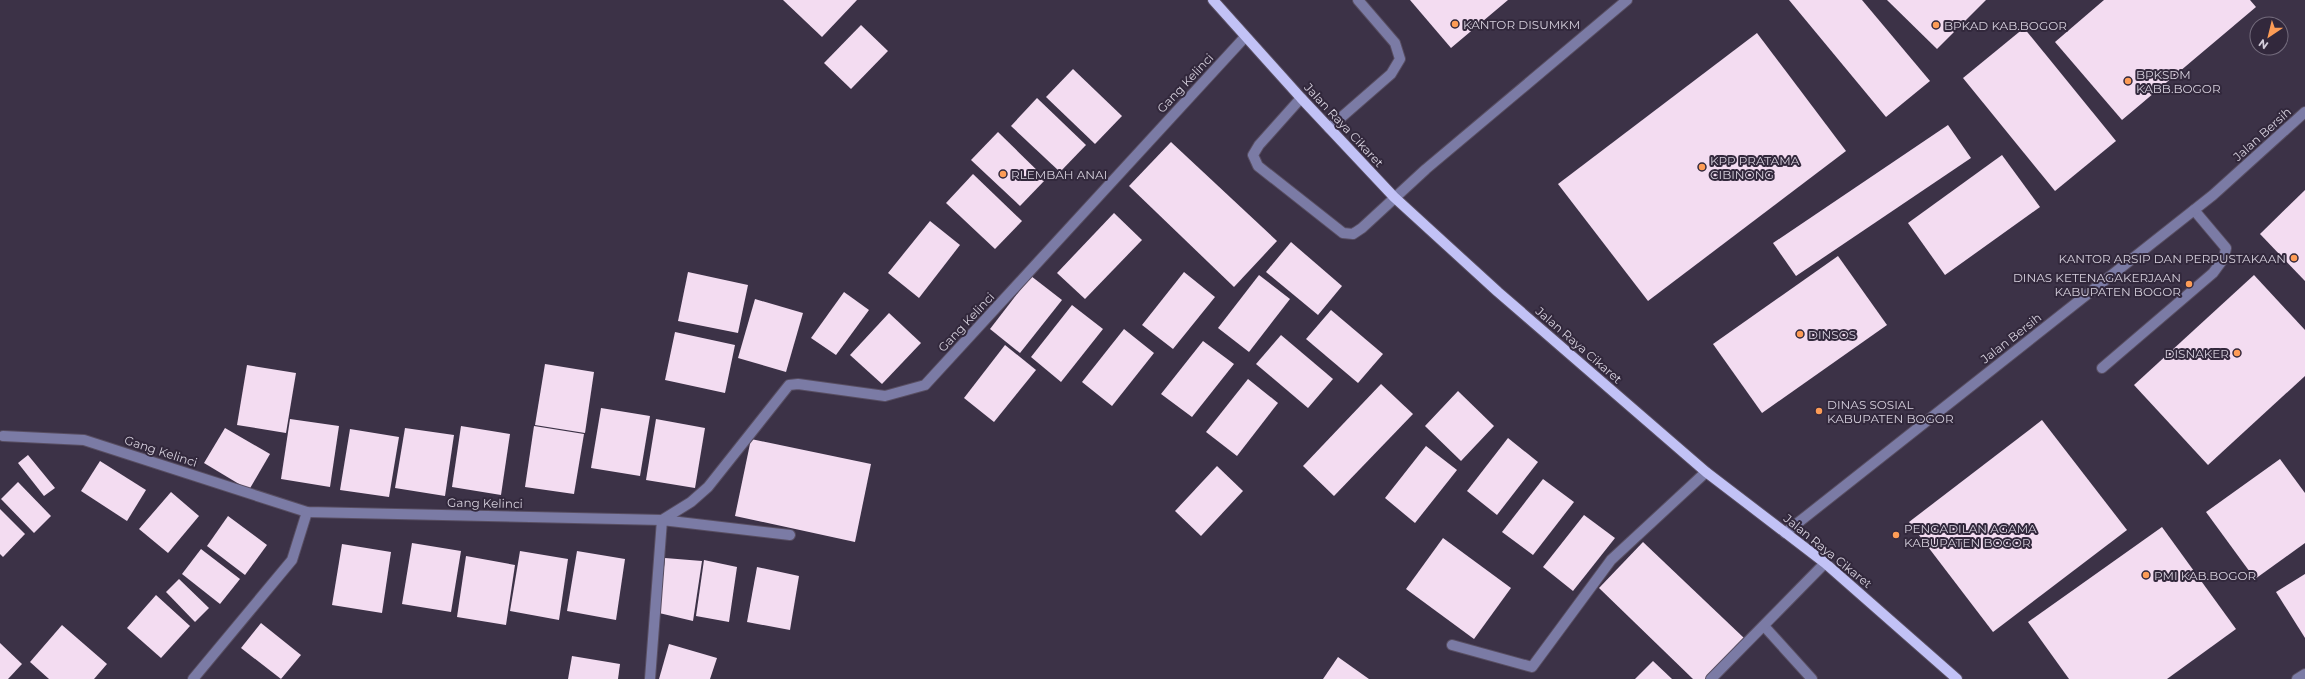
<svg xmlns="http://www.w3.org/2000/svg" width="2305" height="679" viewBox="0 0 2305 679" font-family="Montserrat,sans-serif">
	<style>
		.building { fill: #f3dcf1 }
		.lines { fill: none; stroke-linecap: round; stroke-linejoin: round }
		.minor-casing { stroke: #584e62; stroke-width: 12 }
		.major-casing { stroke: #584e62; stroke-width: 12 }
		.minor { stroke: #7b7ba5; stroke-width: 10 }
		.major { stroke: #c2c2f6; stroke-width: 10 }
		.poi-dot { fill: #fd9c56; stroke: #32283c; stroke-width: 1.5 }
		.labels { text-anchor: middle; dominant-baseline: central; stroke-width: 4; stroke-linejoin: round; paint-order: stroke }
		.poi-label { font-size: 12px; fill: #d5cfdc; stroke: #32283c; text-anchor: start }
		.street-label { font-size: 12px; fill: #d5cfdc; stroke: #32283c }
	</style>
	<rect width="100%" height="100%" fill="#3c3247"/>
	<!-- building -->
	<g class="building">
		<path d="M783,0H857L822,37Z"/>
		<path d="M1410,0H1508L1451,48Z"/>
		<path d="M1789,0H1862L1930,81L1886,117Z"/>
		<path d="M1887,0H1986L1937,49Z"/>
		<path d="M2104,0H2250L2256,7L2122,120L2055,42Z"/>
		<path d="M861,25L888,51L851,89L824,63Z"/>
		<path d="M2024,28L2116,141L2055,191L1963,78Z"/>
		<path d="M1757,33L1846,151L1648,301L1558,184Z"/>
		<path d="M1073,69L1122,116L1095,144L1046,97Z"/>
		<path d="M1037,98L1086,145L1060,172L1011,126Z"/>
		<path d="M1948,125L1971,158L1796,276L1773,243Z"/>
		<path d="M998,132L1046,179L1020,206L971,160Z"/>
		<path d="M1171,142L1277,241L1234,287L1129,186Z"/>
		<path d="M2002,155L2040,207L1945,275L1908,223Z"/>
		<path d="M973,174L1022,221L995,249L946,203Z"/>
		<path d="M2305,190V281L2260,234Z"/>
		<path d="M1114,213L1142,240L1085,299L1057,273Z"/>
		<path d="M930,221L960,245L919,298L888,273Z"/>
		<path d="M1291,242L1342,286L1318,315L1266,272Z"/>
		<path d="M1838,256L1887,325L1762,413L1713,344Z"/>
		<path d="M688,272L748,285L738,333L678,321Z"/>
		<path d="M1184,272L1215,297L1173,349L1142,325Z"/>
		<path d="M1259,275L1290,299L1249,352L1218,328Z"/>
		<path d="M2254,275L2305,330V376L2208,465L2134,385Z"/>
		<path d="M1031,276L1062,300L1020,353L990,329Z"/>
		<path d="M844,292L869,310L836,355L811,338Z"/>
		<path d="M755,299L803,313L786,372L738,358Z"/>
		<path d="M1072,305L1103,329L1061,382L1031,357Z"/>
		<path d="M1331,310L1383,354L1358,383L1306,339Z"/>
		<path d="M889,313L921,343L882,384L850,355Z"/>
		<path d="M1124,329L1154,353L1112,406L1082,382Z"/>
		<path d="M675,332L735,345L725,393L665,380Z"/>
		<path d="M1281,335L1333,379L1308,408L1256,364Z"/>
		<path d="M1203,341L1234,364L1192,417L1161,394Z"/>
		<path d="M1005,345L1036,370L994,422L964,398Z"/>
		<path d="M545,364L594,372L585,433L535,425Z"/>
		<path d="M247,365L296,373L286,433L237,425Z"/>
		<path d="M1248,379L1278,403L1237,456L1206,432Z"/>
		<path d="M1381,384L1413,414L1334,496L1303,466Z"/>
		<path d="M1458,391L1494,426L1461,461L1425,426Z"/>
		<path d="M601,408L650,416L640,476L591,468Z"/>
		<path d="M290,419L339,426L330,487L281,479Z"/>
		<path d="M656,419L705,428L695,488L646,480Z"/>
		<path d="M2042,420L2127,530L1993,632L1909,522Z"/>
		<path d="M461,426L510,434L501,495L452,487Z"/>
		<path d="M534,426L584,434L574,494L525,487Z"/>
		<path d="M225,428L270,454L249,490L204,463Z"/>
		<path d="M405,428L454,435L445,496L395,488Z"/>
		<path d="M350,429L399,437L389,497L340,490Z"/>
		<path d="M1508,438L1538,462L1497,515L1467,491Z"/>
		<path d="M751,439L871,464L855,542L735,516Z"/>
		<path d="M1426,446L1457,470L1415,523L1385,498Z"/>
		<path d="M28,455L55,488L44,496L18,463Z"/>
		<path d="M2280,459L2305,493V543L2255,579L2206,512Z"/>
		<path d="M100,461L146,490L127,521L81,491Z"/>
		<path d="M1217,466L1243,491L1201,536L1175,511Z"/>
		<path d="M1543,479L1574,502L1533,555L1502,532Z"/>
		<path d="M18,482L51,516L34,533L1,499Z"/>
		<path d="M171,492L199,516L168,553L139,529Z"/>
		<path d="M0,509L25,534L3,557L0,554Z"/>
		<path d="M1584,515L1615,538L1573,591L1543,567Z"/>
		<path d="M228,516L267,545L245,575L207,546Z"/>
		<path d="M2162,527L2236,629L2167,679H2069L2028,622Z"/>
		<path d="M1443,538L1511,588L1474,639L1406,589Z"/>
		<path d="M1643,542L1744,638L1705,679H1693L1599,588Z"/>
		<path d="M412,543L461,551L451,612L402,604Z"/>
		<path d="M342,544L391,552L382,613L332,605Z"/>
		<path d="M201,549L240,579L220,604L182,574Z"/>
		<path d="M520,551L568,559L559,620L510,611Z"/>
		<path d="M577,551L625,559L616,620L567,611Z"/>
		<path d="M466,556L515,565L506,625L457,617Z"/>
		<path d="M665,558L702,561L693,621L659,613Z"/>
		<path d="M704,560L737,567L729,622L696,616Z"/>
		<path d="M757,567L799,576L790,630L747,622Z"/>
		<path d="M2305,574V638L2276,592Z"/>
		<path d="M179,579L209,608L195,622L166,592Z"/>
		<path d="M156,595L190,626L161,658L127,628Z"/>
		<path d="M261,623L301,655L281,679L241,648Z"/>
		<path d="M62,625L107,664L94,679H49L30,662Z"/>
		<path d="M0,643L22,664L8,679H0Z"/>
		<path d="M669,644L717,658L710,679H659Z"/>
		<path d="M572,656L620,664L618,679H568Z"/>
		<path d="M1338,657L1369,679H1323Z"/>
		<path d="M1653,661L1672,679H1635Z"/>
	</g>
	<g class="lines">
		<!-- minor casing -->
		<g class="minor-casing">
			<g id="minor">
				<path d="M1301,98L1259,145L1253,155L1258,166L1343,233L1353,234L1362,228L1426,169L1627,0"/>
				<path d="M1329,128L1391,74L1400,59L1395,43L1358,0"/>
				<path d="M2102,368L2213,273L2224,258L2226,248L2194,210"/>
				<path d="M3,436L84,440L307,512L662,520L691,502L708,487L789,385L798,384L885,396L925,385L1245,37"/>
				<path d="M1785,533L2213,195L2305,112"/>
				<path d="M1764,626L1812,679"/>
				<path d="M1452,645L1532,667L1611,560L1706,472"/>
				<path d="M193,679L292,560L307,512"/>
				<path d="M650,679L662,520L790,535"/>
				<path d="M1711,679L1825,563"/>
				<path d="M2297,679L2305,674"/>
			</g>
		</g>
		<!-- major casing -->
		<g class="major-casing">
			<path id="major" d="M1213,0L1301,98L1394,197L1498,292L1706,472L1825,563L1957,679"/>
		</g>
		<!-- minor -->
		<use href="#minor" class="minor"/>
		<!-- major -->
		<use href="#major" class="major"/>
	</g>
	<!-- markers -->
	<g class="poi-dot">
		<circle cx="1455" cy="24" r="4"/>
		<circle cx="1936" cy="25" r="4"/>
		<circle cx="2128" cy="81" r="4"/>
		<circle cx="1702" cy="167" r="4"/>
		<circle cx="1003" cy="174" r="4"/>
		<circle cx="2294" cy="258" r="4"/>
		<circle cx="2189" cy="284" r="4"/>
		<circle cx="1800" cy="334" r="4"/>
		<circle cx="2237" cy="353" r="4"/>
		<circle cx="1819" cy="411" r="4"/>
		<circle cx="1896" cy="535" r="4"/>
		<circle cx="2146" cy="575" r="4"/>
	</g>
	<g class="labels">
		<!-- poi labels -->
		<g class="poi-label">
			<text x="1463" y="24">KANTOR DISUMKM</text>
			<text x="1944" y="25">BPKAD KAB.BOGOR</text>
			<text x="2136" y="74">BPKSDM<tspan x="2136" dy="14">KABB.BOGOR</tspan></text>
			<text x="1710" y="160">KPP PRATAMA<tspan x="1710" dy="14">CIBINONG</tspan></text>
			<text x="1011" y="174">RLEMBAH ANAI</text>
			<text x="2286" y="258" text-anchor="end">KANTOR ARSIP DAN PERPUSTAKAAN</text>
			<text x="2181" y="277" text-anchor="end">DINAS KETENAGAKERJAAN<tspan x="2181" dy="14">KABUPATEN BOGOR</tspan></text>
			<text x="1808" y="334">DINSOS</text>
			<text x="2229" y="353" text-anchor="end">DISNAKER</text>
			<text x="1827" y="404">DINAS SOSIAL<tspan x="1827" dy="14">KABUPATEN BOGOR</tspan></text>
			<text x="1904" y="528">PENGADILAN AGAMA<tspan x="1904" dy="14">KABUPATEN BOGOR</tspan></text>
			<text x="2154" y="575">PMI KAB.BOGOR</text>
		</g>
		<!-- street labels -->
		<g class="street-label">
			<text transform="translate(1185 83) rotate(-47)">Gang Kelinci</text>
			<text transform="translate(1344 125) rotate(47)">Jalan Raya Cikaret</text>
			<text transform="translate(2262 134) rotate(-42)">Jalan Bersih</text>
			<text transform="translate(966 322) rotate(-47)">Gang Kelinci</text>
			<text transform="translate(2011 338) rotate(-38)">Jalan Bersih</text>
			<text transform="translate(1579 345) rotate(41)">Jalan Raya Cikaret</text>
			<text transform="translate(161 451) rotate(18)">Gang Kelinci</text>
			<text transform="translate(485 503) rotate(1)">Gang Kelinci</text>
			<text transform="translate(1828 551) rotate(39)">Jalan Raya Cikaret</text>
		</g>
	</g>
	<!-- north arrow -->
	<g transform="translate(2269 36) rotate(215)"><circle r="19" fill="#32283c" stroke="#736b7c"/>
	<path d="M0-3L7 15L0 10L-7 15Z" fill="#fd9c56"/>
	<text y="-6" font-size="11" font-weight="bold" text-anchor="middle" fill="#d5cfdc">N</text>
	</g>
</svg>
